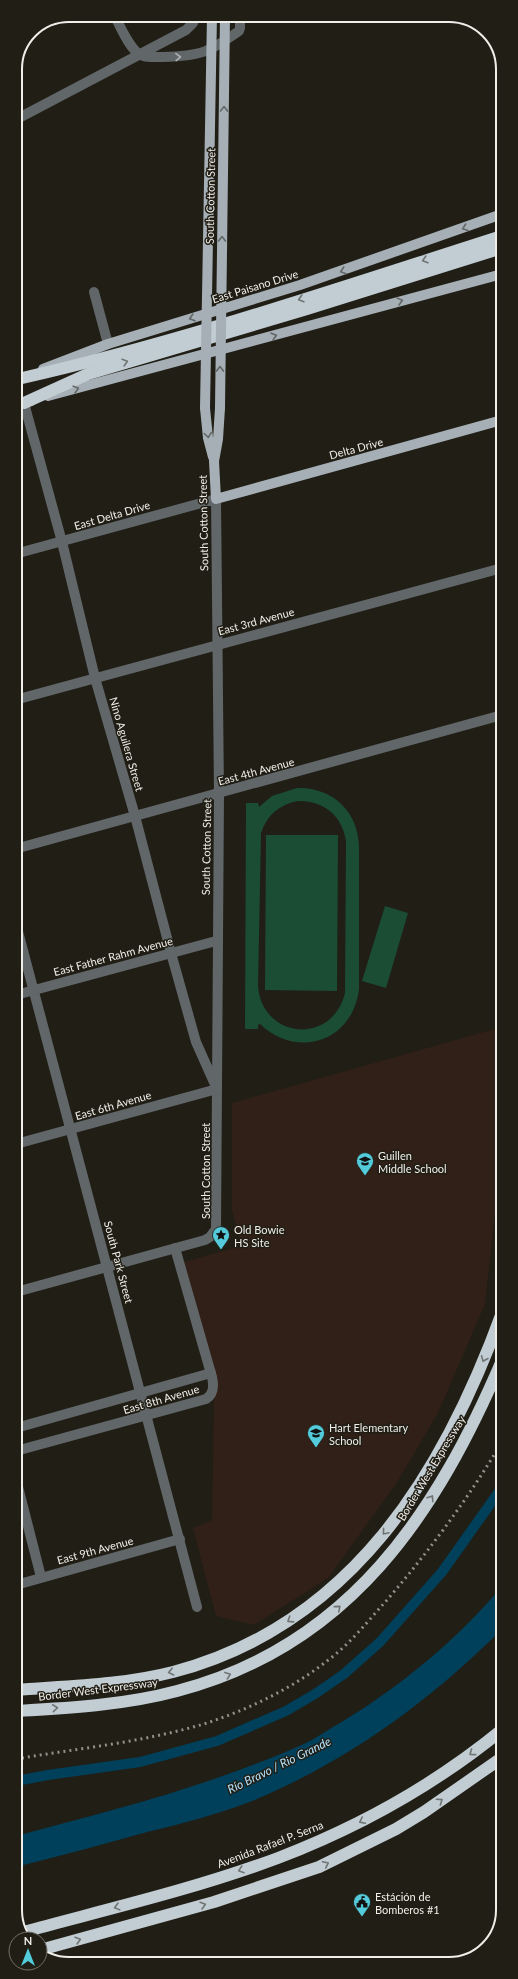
<svg xmlns="http://www.w3.org/2000/svg" width="518" height="1979" viewBox="0 0 518 1979" font-family="Lato,sans-serif">
	<style>
		.education { fill: #312018 }
		.green { fill: #1a4d34; fill-rule: evenodd }
		.water { fill: #00405b }
		.lines { fill: none; stroke-linecap: round; stroke-linejoin: round }
		.canal { stroke: #00405b; stroke-width: 10 }
		.minor { stroke: #616668; stroke-width: 10 }
		.major { stroke: #a5afb5; stroke-width: 10 }
		.highway { stroke: #c1ccd3; stroke-width: 12 }
		.rail { stroke: #929089; stroke-width: 3; stroke-dasharray: 2 4; stroke-linecap: butt }
		.major-bridge { stroke: #a5afb5; stroke-width: 10 }
		.oneway { stroke: #b0b1af }
		.oneway2 { stroke: #626665 }
		.oneway3 { stroke: #707574 }
		.labels { text-anchor: middle; dominant-baseline: central; stroke-width: 3; stroke-linejoin: round; paint-order: stroke }
		.street-label { font-size: 11px; fill: #f0eee9; stroke: #201e15 }
		.poi-label { font-size: 11px; fill: #f0eee9; stroke: #201e15; text-anchor: start }
		.water-label { font-size: 12px; font-style: italic; fill: #b4e2fd; stroke: #201e15 }
		.rim { fill: none; stroke: #f0eee9; stroke-width: 2 }
	</style>
	<rect width="100%" height="100%" fill="#201e15"/>
	<!-- education -->
	<path class="education" d="M502,1027L503,1141L485,1304L438,1413L396,1484L328,1578L254,1625L216,1616L193,1528L212,1520L214,1400L218,1381L184,1262L241,1246L232,1210V1103Z"/>
	<!-- green -->
	<g class="green">
		<path d="M297,788C332,787 358,811 359,846V989C353,1041 298,1060 260,1024L258,1025V1029H245L246,803H258L259,807L272,796ZM297,801C323,800 342,815 346,841L345,993C332,1046 262,1039 258,986L261,833C267,815 279,805 297,801Z"/>
		<path d="M266,835H338L337,991L265,990Z"/>
		<path d="M385,906L408,913L386,988L362,981Z"/>
	</g>
	<!-- water -->
	<path class="water" d="M503,1585V1628C431,1700 351,1759 257,1799C222,1813 184,1823 147,1832C104,1844 60,1856 16,1867V1836C114,1810 213,1785 306,1743C318,1737 329,1729 340,1723C400,1687 458,1639 503,1585Z"/>
	<g class="lines">
		<!-- canal -->
		<path class="canal" d="M16,1781L48,1775L140,1762L217,1741L286,1711L315,1694L344,1674L380,1642L442,1572L503,1486"/>
		<!-- minor -->
		<g class="minor">
			<path d="M114,15C121,27 128,46 139,54C145,58 155,57 163,57C200,56 208,53 239,31L240,28V15"/>
			<path d="M15,120L186,30L193,23L195,15"/>
			<path d="M94,292L108,344"/>
			<path d="M15,369L18,379"/>
			<path d="M15,554L216,499L219,794L216,1229L210,1237L205,1240L16,1292"/>
			<path d="M15,700L502,568"/>
			<path d="M15,849L502,715"/>
			<path d="M16,924L197,1607"/>
			<path d="M16,995L216,941"/>
			<path d="M16,1144L217,1089L196,1042L171,953L135,816L95,678L62,542L24,403"/>
			<path d="M16,1428L211,1373"/>
			<path d="M16,1451L206,1399C214,1394 214,1386 212,1377L175,1248"/>
			<path d="M16,1479L41,1577"/>
			<path d="M16,1585L180,1539"/>
		</g>
		<!-- major -->
		<g class="major">
			<path d="M43,369L108,344L300,285L502,214"/>
			<path d="M48,396L502,274"/>
			<path d="M15,405L31,401"/>
			<path d="M205,408L208,438L213,457"/>
			<path d="M220,408L218,439L214,461L216,499L502,420"/>
		</g>
		<!-- highway -->
		<g class="highway">
			<path d="M18,379C182,342 342,287 502,236"/>
			<path d="M24,403L88,374L307,309L502,248"/>
			<path d="M16,1690C68,1686 122,1685 173,1672C352,1625 444,1473 503,1310"/>
			<path d="M16,1711C69,1708 125,1705 177,1691C350,1646 437,1513 503,1358"/>
			<path d="M23,1932C108,1909 195,1889 278,1858C359,1827 436,1784 503,1729"/>
			<path d="M40,1950L214,1902L319,1867L396,1829L424,1812L503,1757"/>
		</g>
		<!-- rail -->
		<path class="rail" d="M16,1759C80,1748 145,1742 207,1723C249,1709 291,1689 327,1661C350,1644 368,1621 387,1600C430,1550 470,1496 503,1440"/>
		<!-- major-bridge -->
		<g class="major-bridge">
			<path d="M205,408L212,15"/>
			<path d="M220,408L225,15"/>
		</g>
	</g>
	<!-- one-way arrows -->
	<defs><path id="oneway-chevron" d="M-2-3.5L2.5 0L-2 3.5" fill="none" stroke-width="1.6" stroke-linecap="round" stroke-linejoin="round"/></defs>
	<use class="oneway" href="#oneway-chevron" transform="translate(178 57) rotate(-2)"/>
	<g class="oneway2">
		<use href="#oneway-chevron" transform="translate(224 109) rotate(-89)"/>
		<use href="#oneway-chevron" transform="translate(465 228) rotate(160)"/>
		<use href="#oneway-chevron" transform="translate(222 239) rotate(-89)"/>
		<use href="#oneway-chevron" transform="translate(343 271) rotate(161)"/>
		<use href="#oneway-chevron" transform="translate(400 301) rotate(-15)"/>
		<use href="#oneway-chevron" transform="translate(192 318) rotate(163)"/>
		<use href="#oneway-chevron" transform="translate(274 336) rotate(-16)"/>
		<use href="#oneway-chevron" transform="translate(220 369) rotate(-89)"/>
		<use href="#oneway-chevron" transform="translate(76 389) rotate(-15)"/>
		<use href="#oneway-chevron" transform="translate(208 435) rotate(82)"/>
	</g>
	<g class="oneway3">
		<use href="#oneway-chevron" transform="translate(425 260) rotate(163)"/>
		<use href="#oneway-chevron" transform="translate(301 299) rotate(163)"/>
		<use href="#oneway-chevron" transform="translate(125 362) rotate(-17)"/>
		<use href="#oneway-chevron" transform="translate(484 1359) rotate(113)"/>
		<use href="#oneway-chevron" transform="translate(431 1498) rotate(-57)"/>
		<use href="#oneway-chevron" transform="translate(385 1532) rotate(130)"/>
		<use href="#oneway-chevron" transform="translate(338 1608) rotate(-41)"/>
		<use href="#oneway-chevron" transform="translate(290 1620) rotate(147)"/>
		<use href="#oneway-chevron" transform="translate(171 1672) rotate(167)"/>
		<use href="#oneway-chevron" transform="translate(228 1675) rotate(-20)"/>
		<use href="#oneway-chevron" transform="translate(55 1708) rotate(-6)"/>
		<use href="#oneway-chevron" transform="translate(472 1753) rotate(144)"/>
		<use href="#oneway-chevron" transform="translate(440 1801) rotate(-34)"/>
		<use href="#oneway-chevron" transform="translate(362 1821) rotate(154)"/>
		<use href="#oneway-chevron" transform="translate(326 1864) rotate(-25)"/>
		<use href="#oneway-chevron" transform="translate(241 1870) rotate(161)"/>
		<use href="#oneway-chevron" transform="translate(203 1905) rotate(-16)"/>
		<use href="#oneway-chevron" transform="translate(117 1907) rotate(165)"/>
		<use href="#oneway-chevron" transform="translate(78 1940) rotate(-16)"/>
	</g>
	<!-- icons -->
	<defs>
		<g id="school-pin" transform="scale(0.9)"><path d="M0 17L-7.5 6A9.5 9.5 0 1 1 7.5 6Z" fill="#53cbda" stroke="#201e15"/><path d="M0-5L7-2L0 1L-7-2ZM-4 1L0 2.5L4 1V4Q0 6-4 4Z" fill="#111"/></g>
		<g id="sight-pin" transform="scale(0.9)"><path d="M0 17L-7.5 6A9.5 9.5 0 1 1 7.5 6Z" fill="#53cbda" stroke="#201e15"/><path d="M0-6L1.8-2.2L6-1.7L2.9 1.2L3.7 5.4L0 3.3L-3.7 5.4L-2.9 1.2L-6-1.7L-1.8-2.2Z" fill="#111"/></g>
		<g id="civic-pin" transform="scale(0.9)"><path d="M0 17L-7.5 6A9.5 9.5 0 1 1 7.5 6Z" fill="#53cbda" stroke="#201e15"/><path d="M-.6-6.5H3V-4.5H.6V-3L4-1V1h2V6H-6V1h2V-1L-.6-3ZM-1.2 2.5V6h2.4V2.5Z" fill="#111"/></g>
	</defs>
	<g fill-rule="evenodd">
		<use href="#school-pin" x="365" y="1161"/>
		<use href="#sight-pin" x="221" y="1235"/>
		<use href="#school-pin" x="316" y="1433"/>
		<use href="#civic-pin" x="362" y="1902"/>
	</g>
	<g class="labels">
		<!-- street labels -->
		<g class="street-label">
			<text transform="translate(210 196) rotate(-89)">South Cotton Street</text>
			<text transform="translate(255 286) rotate(-17)">East Paisano Drive</text>
			<text transform="translate(356 448) rotate(-15)">Delta Drive</text>
			<text transform="translate(112 515) rotate(-16)">East Delta Drive</text>
			<text transform="translate(203 523) rotate(-91)">South Cotton Street</text>
			<text transform="translate(256 621) rotate(-15)">East 3rd Avenue</text>
			<text transform="translate(127 744) rotate(74)">Nino Aguilera Street</text>
			<text transform="translate(256 771) rotate(-15)">East 4th Avenue</text>
			<text transform="translate(206 847) rotate(-89)">South Cotton Street</text>
			<text transform="translate(113 956) rotate(-15)">East Father Rahm Avenue</text>
			<text transform="translate(113 1105) rotate(-16)">East 6th Avenue</text>
			<text transform="translate(205 1171) rotate(-90)">South Cotton Street</text>
			<text transform="translate(119 1262) rotate(75)">South Park Street</text>
			<text transform="translate(161 1399) rotate(-16)">East 8th Avenue</text>
			<text transform="translate(431 1468) rotate(-59)">Border West Expressway</text>
			<text transform="translate(95 1550) rotate(-15)">East 9th Avenue</text>
			<text transform="translate(98 1689) rotate(-7)">Border West Expressway</text>
			<text transform="translate(270 1844) rotate(-21)">Avenida Rafael P. Serna</text>
		</g>
		<!-- poi labels -->
		<g class="poi-label">
			<text x="378" y="1155">Guillen<tspan x="378" dy="13">Middle School</tspan></text>
			<text x="234" y="1229">Old Bowie<tspan x="234" dy="13">HS Site</tspan></text>
			<text x="329" y="1427">Hart Elementary<tspan x="329" dy="13">School</tspan></text>
			<text x="375" y="1896">Estáción de<tspan x="375" dy="13">Bomberos #1</tspan></text>
		</g>
		<!-- water labels -->
		<g class="water-label">
			<text transform="translate(279 1765) rotate(-26)">Río Bravo / Rio Grande</text>
		</g>
	</g>
	<!-- crop -->
	<path d="M0 0H518V1979H0ZM69 22H449A47 47 0 0 1 496 69V1910A47 47 0 0 1 449 1957H69A47 47 0 0 1 22 1910V69A47 47 0 0 1 69 22Z" fill="#201e15" fill-rule="evenodd"/>
	<path class="rim" d="M69 22H449A47 47 0 0 1 496 69V1910A47 47 0 0 1 449 1957H69A47 47 0 0 1 22 1910V69A47 47 0 0 1 69 22Z"/>
	<!-- north arrow -->
	<g transform="translate(28 1951)"><circle r="19" fill="#201e15" stroke="#73716a"/>
	<path d="M0-3L7 15L0 10L-7 15Z" fill="#53cbda"/>
	<text y="-6" font-size="11" font-weight="bold" text-anchor="middle" fill="#f0eee9">N</text>
	</g>
</svg>
